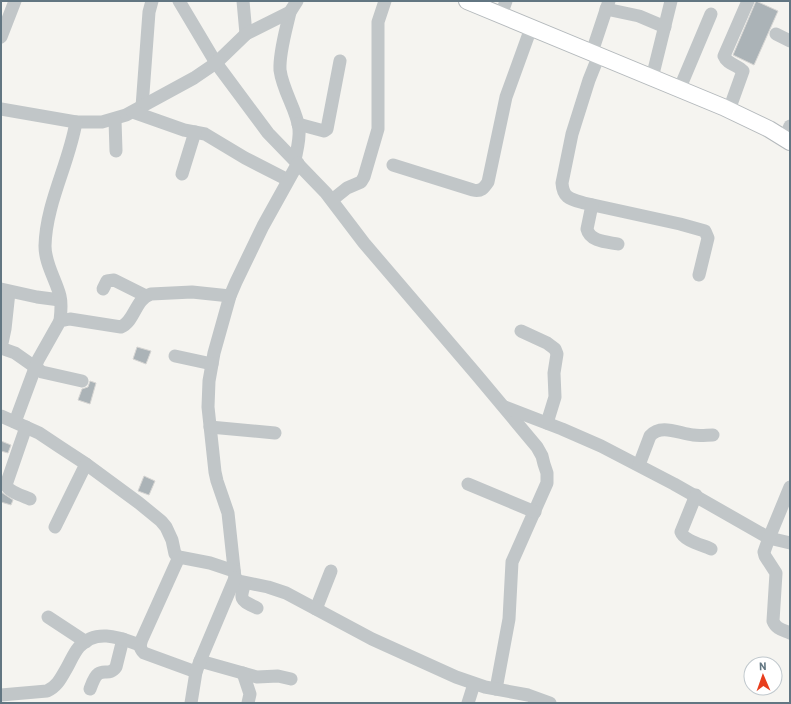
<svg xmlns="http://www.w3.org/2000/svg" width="791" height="704" viewBox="0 0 791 704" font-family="Barlow,sans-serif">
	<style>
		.building { fill: #abb3b7; stroke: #d6d5d3 }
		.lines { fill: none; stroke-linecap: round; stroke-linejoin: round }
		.major-casing { stroke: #b4b9bc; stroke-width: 18 }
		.minor { stroke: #c1c6c8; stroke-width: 13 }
		.major { stroke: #fff; stroke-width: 16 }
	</style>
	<rect width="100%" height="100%" fill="#f5f4f0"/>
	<!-- building -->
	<g class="building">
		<path d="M756,1L778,11L754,65L733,55Z"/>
		<path d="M137,347L151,351L146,364L133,359Z"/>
		<path d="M90,381L96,383L90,404L78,400L82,389L88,387Z"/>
		<path d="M1,441L11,445L8,453L1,451Z"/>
		<path d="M144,476L155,481L149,495L138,491Z"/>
		<path d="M1,492L13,500L11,505L1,502Z"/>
	</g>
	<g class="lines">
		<!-- major casing -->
		<g class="major-casing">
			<path id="major" d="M467,1L723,107L769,129L790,142"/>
		</g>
		<!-- minor -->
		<g class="minor">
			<path d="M179,1L216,63L268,133L326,193L364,243L476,374L537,447L542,456L544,464L547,473V483L512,562L509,619L496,689"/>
			<path d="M243,1L246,34"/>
			<path d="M606,9L639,16L665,27"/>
			<path d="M290,12C286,30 279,53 280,70C283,92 297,110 299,129C300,139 297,150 295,160"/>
			<path d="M501,15L506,1"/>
			<path d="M776,34L790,41"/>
			<path d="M1,37L15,1"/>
			<path d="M592,52L609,1"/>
			<path d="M599,55L589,80L572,134L562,183C563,198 570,199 584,203L680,224L705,231L708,238L699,275"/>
			<path d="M652,78L671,1"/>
			<path d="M679,90L711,14"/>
			<path d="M142,107L149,12L152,1"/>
			<path d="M1,109L76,122H102L126,115L194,78L216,63L246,34L290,12L297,1"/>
			<path d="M729,110L743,71C738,65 727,64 724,56L748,1"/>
			<path d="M133,112L184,130L205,134L245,158L288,180"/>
			<path d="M115,120L116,151"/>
			<path d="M298,124L324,131L327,129L340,61"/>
			<path d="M784,139L790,126"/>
			<path d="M298,163L263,226L236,282L230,296L214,353L209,381L208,407L215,472L217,481L228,513L235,578L239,581L268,587L286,593L372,639L456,677L485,687L528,695L550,703"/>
			<path d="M393,165L473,190C481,192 484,188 488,182L506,97L531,28"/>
			<path d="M182,174L195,132"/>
			<path d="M332,200L347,188L361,182L364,177L378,129V22L385,1"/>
			<path d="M592,205L587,229C590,242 608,242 618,244"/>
			<path d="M1,289L37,297L60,300"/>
			<path d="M103,289L107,281L114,280L146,296"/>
			<path d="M9,292L5,329L1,348L15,353L42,372L82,381"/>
			<path d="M60,321C61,312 62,304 60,296C56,280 45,264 45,246C46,203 69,164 76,122"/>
			<path d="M521,331L547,343L555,349L557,354L554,373L555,397L547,423"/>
			<path d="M175,356L212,364"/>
			<path d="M505,407L562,429L601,446L674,484L769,538L790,543"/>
			<path d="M1,416L39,433L60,447L86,464L139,503L161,521L166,527L172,540L175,554L179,557L210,563L234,571"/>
			<path d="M15,422L38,360L60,321L70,319L121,327C135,321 135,299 151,294L192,292L230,296"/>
			<path d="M26,427L6,485C9,492 23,496 30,499"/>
			<path d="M210,427L275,433"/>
			<path d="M639,465L650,436C661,423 680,434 693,435C700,436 707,435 713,435"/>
			<path d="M468,484L535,512"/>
			<path d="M790,487L769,538L764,552L765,556L776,573L773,621C776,629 783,630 790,633"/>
			<path d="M696,495L681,532C684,541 703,545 711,549"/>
			<path d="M55,527L86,464"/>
			<path d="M179,557L142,639C140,645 139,648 144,653L196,672"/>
			<path d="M245,583C239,601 241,600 257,608"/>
			<path d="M316,609L331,571"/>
			<path d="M48,617L86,642"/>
			<path d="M200,661L257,677L278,676L291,679"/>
			<path d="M243,673L250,694L248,703"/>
			<path d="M90,689C92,684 94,677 98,674C104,669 110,676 116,667L123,639"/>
			<path d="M1,695L47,691C56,687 60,680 65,671C70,663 73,654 79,647C96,628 120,638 140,645"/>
			<path d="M191,703L196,672L200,661L235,578"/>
			<path d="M468,703L474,684"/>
		</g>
		<!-- major -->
		<use href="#major" class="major"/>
	</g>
	<!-- border -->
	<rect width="791" height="704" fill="none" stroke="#627682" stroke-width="4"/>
	<!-- north arrow -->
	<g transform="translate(763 676) rotate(358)"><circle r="19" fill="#ffffff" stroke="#c0c8cd"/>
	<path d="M0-3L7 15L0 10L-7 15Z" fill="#e83e1d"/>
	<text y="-6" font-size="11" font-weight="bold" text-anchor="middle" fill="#627682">N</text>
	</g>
</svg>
